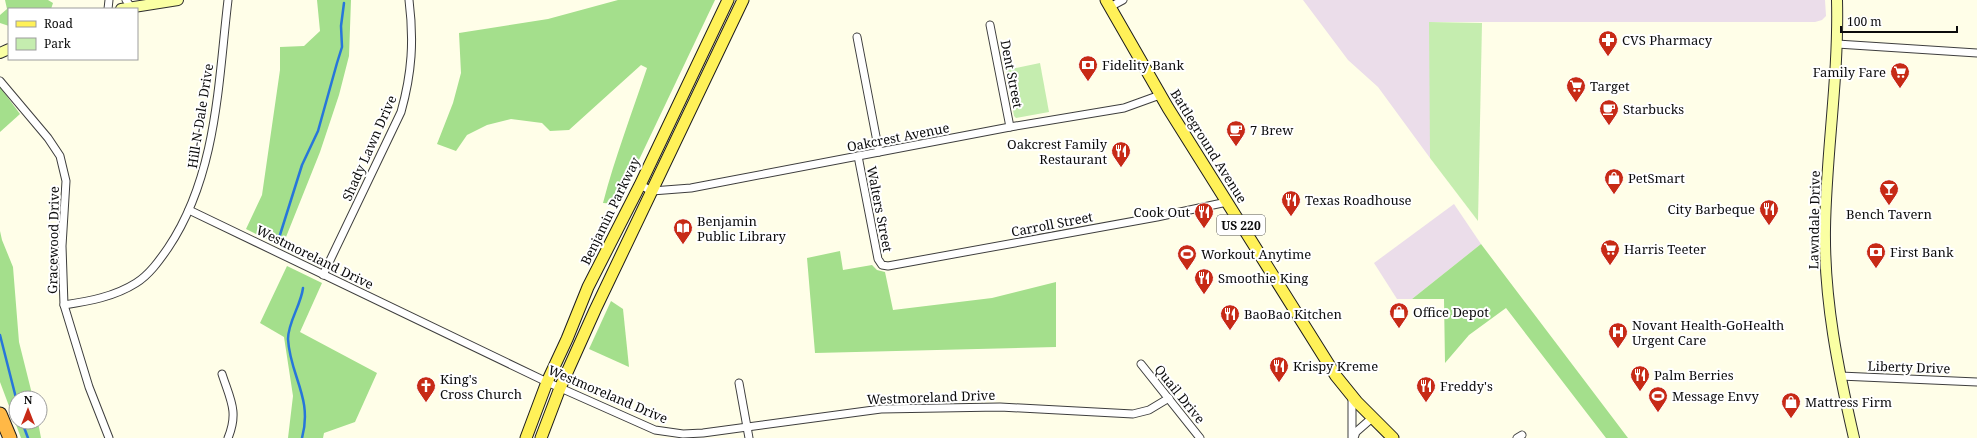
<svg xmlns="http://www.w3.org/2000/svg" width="1977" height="438" viewBox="0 0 1977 438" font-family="'Noto Serif',serif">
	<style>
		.industrial { fill: #ebddea }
		.green { fill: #c5edaf }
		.forest { fill: #a4df8c }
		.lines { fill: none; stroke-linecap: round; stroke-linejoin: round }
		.stream { stroke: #2776da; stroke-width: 2.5 }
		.minor-casing { stroke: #3e3e3e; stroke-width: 9 }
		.secondary-casing { stroke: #2d2d2d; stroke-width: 12 }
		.primary-casing { stroke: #1c1c1c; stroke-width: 13 }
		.motorway-casing { stroke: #1c1c1c; stroke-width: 15 }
		.minor { stroke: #fff; stroke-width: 7 }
		.secondary { stroke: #faffa3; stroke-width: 10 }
		.primary { stroke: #fff158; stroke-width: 11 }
		.motorway { stroke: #ffb846; stroke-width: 13 }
		.labels { text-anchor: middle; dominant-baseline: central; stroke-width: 4; stroke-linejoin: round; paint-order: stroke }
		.shield { fill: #fff; stroke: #545454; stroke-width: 1 }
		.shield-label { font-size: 12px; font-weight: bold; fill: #0b0b0b }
		.poi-label { font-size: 13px; fill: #0b0b0b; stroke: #fff; text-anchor: start }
		.street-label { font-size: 13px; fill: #0b0b0b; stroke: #fff }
	</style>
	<rect width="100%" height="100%" fill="#fffee8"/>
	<!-- industrial -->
	<g class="industrial">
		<path d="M1303,0H1825L1826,16L1822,20L1815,22H1430V158L1378,87L1348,60Z"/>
		<path d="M1454,204L1481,244L1412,299H1397L1374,263Z"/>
	</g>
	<!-- green -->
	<g class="green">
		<path d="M1429,22L1482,23L1478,221L1430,158Z"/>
		<path d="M1040,63L1049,112L1016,118L1014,116L1006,70Z"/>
	</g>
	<!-- forest -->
	<g class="forest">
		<path d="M5,0H48L53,3L51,9H9V26L0,23V15L7,9Z"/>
		<path d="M317,0H351L349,56L339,95L320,152L282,247L246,229L262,195L280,70V47L304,46L320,31Z"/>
		<path d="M618,0H715L618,204L603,203C615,157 632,113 647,68L641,65L569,130L550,131L542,123L511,119L487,125L467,135L456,151L437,144L453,103L461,73L459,33L548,19Z"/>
		<path d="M0,87L20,114L0,132Z"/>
		<path d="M0,231L2,240L13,267L19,342L33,398H16V422H38L41,438H21L0,382Z"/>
		<path d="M1481,244L1628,438H1606L1506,308L1469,335L1445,363L1444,299H1412Z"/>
		<path d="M840,251L843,270L872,265L877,270L885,272L893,310L992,298L1056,282V347L815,353L807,258Z"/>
		<path d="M287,266L322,283L300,332L377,373L355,422L324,433L323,438H288L293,396L284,337L260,323Z"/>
		<path d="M611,301L623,309L629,367L589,349Z"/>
	</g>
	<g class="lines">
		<!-- stream -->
		<g class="stream">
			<path d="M279,238L302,165L318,131L337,63L342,47L341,26L344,3"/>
			<path d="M0,335L16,398"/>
			<path d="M22,422L28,438"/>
			<path d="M302,438C313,398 290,376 288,339C288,322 301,305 303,288"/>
		</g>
		<!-- minor casing -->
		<g class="minor-casing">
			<g id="minor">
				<path d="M126,0L131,7"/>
				<path d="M1110,7L1123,0"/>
				<path d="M108,9L109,0"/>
				<path d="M990,25L1010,127"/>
				<path d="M857,37L879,152"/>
				<path d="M1837,44L1977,53"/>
				<path d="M0,81L48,138L60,156L66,181L62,246L64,305L89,387L109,438"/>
				<path d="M858,156L878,259L882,265L888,266L1157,217L1227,202"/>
				<path d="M640,185L652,191L691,188L1010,127L1124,108L1160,95"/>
				<path d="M189,210L547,382L655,430L683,434L703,433L881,409L1000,407L1133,414L1149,410L1169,398"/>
				<path d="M323,275L401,112C412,73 414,40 409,0"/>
				<path d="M64,305C89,301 114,297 136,283C149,275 159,261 168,248C217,175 218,84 228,0"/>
				<path d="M1141,364L1200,438"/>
				<path d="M222,374C230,399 239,412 228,438"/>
				<path d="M1840,376L1977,382"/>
				<path d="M739,383L749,438"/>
				<path d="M1352,396V438"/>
				<path d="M1354,438L1356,432L1372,418"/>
				<path d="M1517,438L1522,435"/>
			</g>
		</g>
		<!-- secondary casing -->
		<g class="secondary-casing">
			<g id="secondary">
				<path d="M1837,0C1839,77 1826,153 1825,229C1824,300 1838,369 1854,438"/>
				<path d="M121,9L178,0"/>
				<path d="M0,53L9,49"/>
			</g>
		</g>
		<!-- primary casing -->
		<g class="primary-casing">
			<g id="primary">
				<path d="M1106,0L1168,108L1336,376L1357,402L1393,438"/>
				<path d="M526,438L547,382L567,339L588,287L640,185L728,0"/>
				<path d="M541,438L560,388L595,310L743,0"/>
			</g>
		</g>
		<!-- motorway casing -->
		<g class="motorway-casing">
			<path id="motorway" d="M0,414L10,438"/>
		</g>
		<!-- minor -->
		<use href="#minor" class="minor"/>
		<!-- secondary -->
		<use href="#secondary" class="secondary"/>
		<!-- primary -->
		<use href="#primary" class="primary"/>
		<!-- motorway -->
		<use href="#motorway" class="motorway"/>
	</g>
	<!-- icons -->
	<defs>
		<g id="pharmacy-pin" transform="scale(1)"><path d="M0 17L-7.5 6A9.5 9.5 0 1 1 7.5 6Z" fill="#c72a16" stroke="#fff"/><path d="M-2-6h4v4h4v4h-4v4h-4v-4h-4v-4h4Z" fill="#fff"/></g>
		<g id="bank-pin" transform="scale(1)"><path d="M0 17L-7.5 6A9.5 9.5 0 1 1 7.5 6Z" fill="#c72a16" stroke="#fff"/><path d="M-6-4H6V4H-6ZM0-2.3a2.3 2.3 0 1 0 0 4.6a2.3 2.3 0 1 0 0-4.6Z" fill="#fff"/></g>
		<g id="supermarket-pin" transform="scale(1)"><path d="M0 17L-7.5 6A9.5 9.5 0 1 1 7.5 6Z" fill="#c72a16" stroke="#fff"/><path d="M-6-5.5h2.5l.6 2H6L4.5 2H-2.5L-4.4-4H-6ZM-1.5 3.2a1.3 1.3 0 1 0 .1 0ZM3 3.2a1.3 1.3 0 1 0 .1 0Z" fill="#fff"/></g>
		<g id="cafe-pin" transform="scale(1)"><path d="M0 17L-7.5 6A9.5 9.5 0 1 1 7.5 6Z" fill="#c72a16" stroke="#fff"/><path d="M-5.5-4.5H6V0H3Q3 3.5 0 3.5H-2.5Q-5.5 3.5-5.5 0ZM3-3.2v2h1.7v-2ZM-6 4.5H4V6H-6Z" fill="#fff"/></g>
		<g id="restaurant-pin" transform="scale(1)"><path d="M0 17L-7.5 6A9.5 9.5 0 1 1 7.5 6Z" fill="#c72a16" stroke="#fff"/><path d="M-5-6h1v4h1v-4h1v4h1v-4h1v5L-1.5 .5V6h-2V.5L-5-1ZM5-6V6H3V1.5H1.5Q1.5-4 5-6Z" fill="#fff"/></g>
		<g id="shop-pin" transform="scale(1)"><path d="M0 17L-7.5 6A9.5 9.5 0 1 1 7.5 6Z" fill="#c72a16" stroke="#fff"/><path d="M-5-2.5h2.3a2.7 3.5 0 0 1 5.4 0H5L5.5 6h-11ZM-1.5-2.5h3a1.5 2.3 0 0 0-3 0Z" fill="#fff"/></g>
		<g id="bar-pin" transform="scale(1)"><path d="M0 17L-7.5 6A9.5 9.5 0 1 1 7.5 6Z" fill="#c72a16" stroke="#fff"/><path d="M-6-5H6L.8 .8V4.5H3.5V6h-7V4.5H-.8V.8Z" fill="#fff"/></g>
		<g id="library-pin" transform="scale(1)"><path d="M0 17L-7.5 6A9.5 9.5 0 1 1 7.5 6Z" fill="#c72a16" stroke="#fff"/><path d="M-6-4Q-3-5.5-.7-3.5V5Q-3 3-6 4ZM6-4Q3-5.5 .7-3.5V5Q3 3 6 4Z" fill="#fff"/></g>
		<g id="stadium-pin" transform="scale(1)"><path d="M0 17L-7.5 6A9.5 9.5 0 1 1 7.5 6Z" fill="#c72a16" stroke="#fff"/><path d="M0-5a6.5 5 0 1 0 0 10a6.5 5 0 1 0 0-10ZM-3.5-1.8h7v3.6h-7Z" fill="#fff"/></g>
		<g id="hospital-pin" transform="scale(1)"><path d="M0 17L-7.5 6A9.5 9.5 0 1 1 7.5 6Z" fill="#c72a16" stroke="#fff"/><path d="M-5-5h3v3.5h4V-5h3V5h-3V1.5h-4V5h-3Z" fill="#fff"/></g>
		<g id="church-pin" transform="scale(1)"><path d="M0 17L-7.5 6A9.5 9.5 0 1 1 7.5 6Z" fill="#c72a16" stroke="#fff"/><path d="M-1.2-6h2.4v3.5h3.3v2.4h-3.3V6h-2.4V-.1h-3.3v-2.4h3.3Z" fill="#fff"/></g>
	</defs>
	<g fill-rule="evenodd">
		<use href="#pharmacy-pin" x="1608" y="40"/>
		<use href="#bank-pin" x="1088" y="65"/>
		<use href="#supermarket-pin" x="1900" y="72"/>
		<use href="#supermarket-pin" x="1576" y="86"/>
		<use href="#cafe-pin" x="1609" y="109"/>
		<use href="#cafe-pin" x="1236" y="130"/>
		<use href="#restaurant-pin" x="1121" y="151"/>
		<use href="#shop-pin" x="1614" y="178"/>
		<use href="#bar-pin" x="1889" y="189"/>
		<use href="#restaurant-pin" x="1291" y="200"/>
		<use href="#restaurant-pin" x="1769" y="209"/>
		<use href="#restaurant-pin" x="1204" y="212"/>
		<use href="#library-pin" x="683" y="228"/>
		<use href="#supermarket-pin" x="1610" y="249"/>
		<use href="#bank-pin" x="1876" y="252"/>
		<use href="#stadium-pin" x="1187" y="254"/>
		<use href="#restaurant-pin" x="1204" y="278"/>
		<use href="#shop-pin" x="1399" y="312"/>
		<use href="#restaurant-pin" x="1230" y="314"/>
		<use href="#hospital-pin" x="1618" y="332"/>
		<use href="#restaurant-pin" x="1279" y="366"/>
		<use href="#restaurant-pin" x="1640" y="375"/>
		<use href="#church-pin" x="426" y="386"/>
		<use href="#restaurant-pin" x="1426" y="386"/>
		<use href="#stadium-pin" x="1658" y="396"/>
		<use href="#shop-pin" x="1791" y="402"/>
	</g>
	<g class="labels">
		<!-- shield labels -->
		<rect class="shield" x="1217" y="215" width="48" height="20" rx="3"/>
		<g class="shield-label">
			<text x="1241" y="225">US 220</text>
		</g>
		<!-- poi labels -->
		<g class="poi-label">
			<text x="1622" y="40">CVS Pharmacy</text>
			<text x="1102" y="65">Fidelity Bank</text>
			<text x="1886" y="72" text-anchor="end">Family Fare</text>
			<text x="1590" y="86">Target</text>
			<text x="1623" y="109">Starbucks</text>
			<text x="1250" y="130">7 Brew</text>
			<text x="1107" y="144" text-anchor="end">Oakcrest Family<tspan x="1107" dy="15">Restaurant</tspan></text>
			<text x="1628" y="178">PetSmart</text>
			<text x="1305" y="200">Texas Roadhouse</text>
			<text x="1755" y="209" text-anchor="end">City Barbeque</text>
			<text x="1190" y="212" text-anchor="end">Cook Out</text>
			<text x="1889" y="214" text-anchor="middle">Bench Tavern</text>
			<text x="697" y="221">Benjamin<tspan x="697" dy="15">Public Library</tspan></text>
			<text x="1624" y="249">Harris Teeter</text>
			<text x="1890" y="252">First Bank</text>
			<text x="1201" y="254">Workout Anytime</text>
			<text x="1218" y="278">Smoothie King</text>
			<text x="1413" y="312">Office Depot</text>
			<text x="1244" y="314">BaoBao Kitchen</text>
			<text x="1632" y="325">Novant Health-GoHealth<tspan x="1632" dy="15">Urgent Care</tspan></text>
			<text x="1293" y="366">Krispy Kreme</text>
			<text x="1654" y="375">Palm Berries</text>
			<text x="440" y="379">King's<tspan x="440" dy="15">Cross Church</tspan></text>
			<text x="1440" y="386">Freddy's</text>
			<text x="1672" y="396">Message Envy</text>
			<text x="1805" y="402">Mattress Firm</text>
		</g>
		<!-- street labels -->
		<g class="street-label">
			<text transform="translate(1012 74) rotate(79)">Dent Street</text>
			<text transform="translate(200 116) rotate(-81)">Hill-N-Dale Drive</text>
			<text transform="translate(898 137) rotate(-11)">Oakcrest Avenue</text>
			<text transform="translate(1209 146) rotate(58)">Battleground Avenue</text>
			<text transform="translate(369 148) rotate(-66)">Shady Lawn Drive</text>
			<text transform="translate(880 209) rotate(79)">Walters Street</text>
			<text transform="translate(610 211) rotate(-64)">Benjamin Parkway</text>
			<text transform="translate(1814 220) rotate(-89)">Lawndale Drive</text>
			<text transform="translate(1052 224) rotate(-11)">Carroll Street</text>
			<text transform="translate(53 240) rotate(-89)">Gracewood Drive</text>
			<text transform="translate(315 257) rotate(26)">Westmoreland Drive</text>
			<text transform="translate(1909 367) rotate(2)">Liberty Drive</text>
			<text transform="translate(608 394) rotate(23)">Westmoreland Drive</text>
			<text transform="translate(1180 394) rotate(51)">Quail Drive</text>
			<text transform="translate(931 397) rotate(-2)">Westmoreland Drive</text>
		</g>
	</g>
	<!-- legend -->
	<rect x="8" y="8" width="130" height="52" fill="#ffffff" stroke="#9d9d9d"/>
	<rect x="16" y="21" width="20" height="6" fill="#fff158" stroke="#9d9d9d"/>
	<text x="44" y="28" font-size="12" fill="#0b0b0b">Road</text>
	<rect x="16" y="38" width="20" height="12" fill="#c5edaf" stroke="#9d9d9d"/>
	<text x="44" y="48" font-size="12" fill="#0b0b0b">Park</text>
	<!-- north arrow -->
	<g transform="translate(28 410)"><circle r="19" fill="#ffffff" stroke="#9d9d9d"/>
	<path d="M0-3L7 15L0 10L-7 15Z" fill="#c72a16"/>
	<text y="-6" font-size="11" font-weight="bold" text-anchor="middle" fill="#0b0b0b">N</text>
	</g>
	<!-- scale -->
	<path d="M1841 26v6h116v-6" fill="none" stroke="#0b0b0b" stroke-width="2"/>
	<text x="1847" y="26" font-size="12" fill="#0b0b0b" stroke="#ffffff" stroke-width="3" paint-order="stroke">100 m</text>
</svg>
